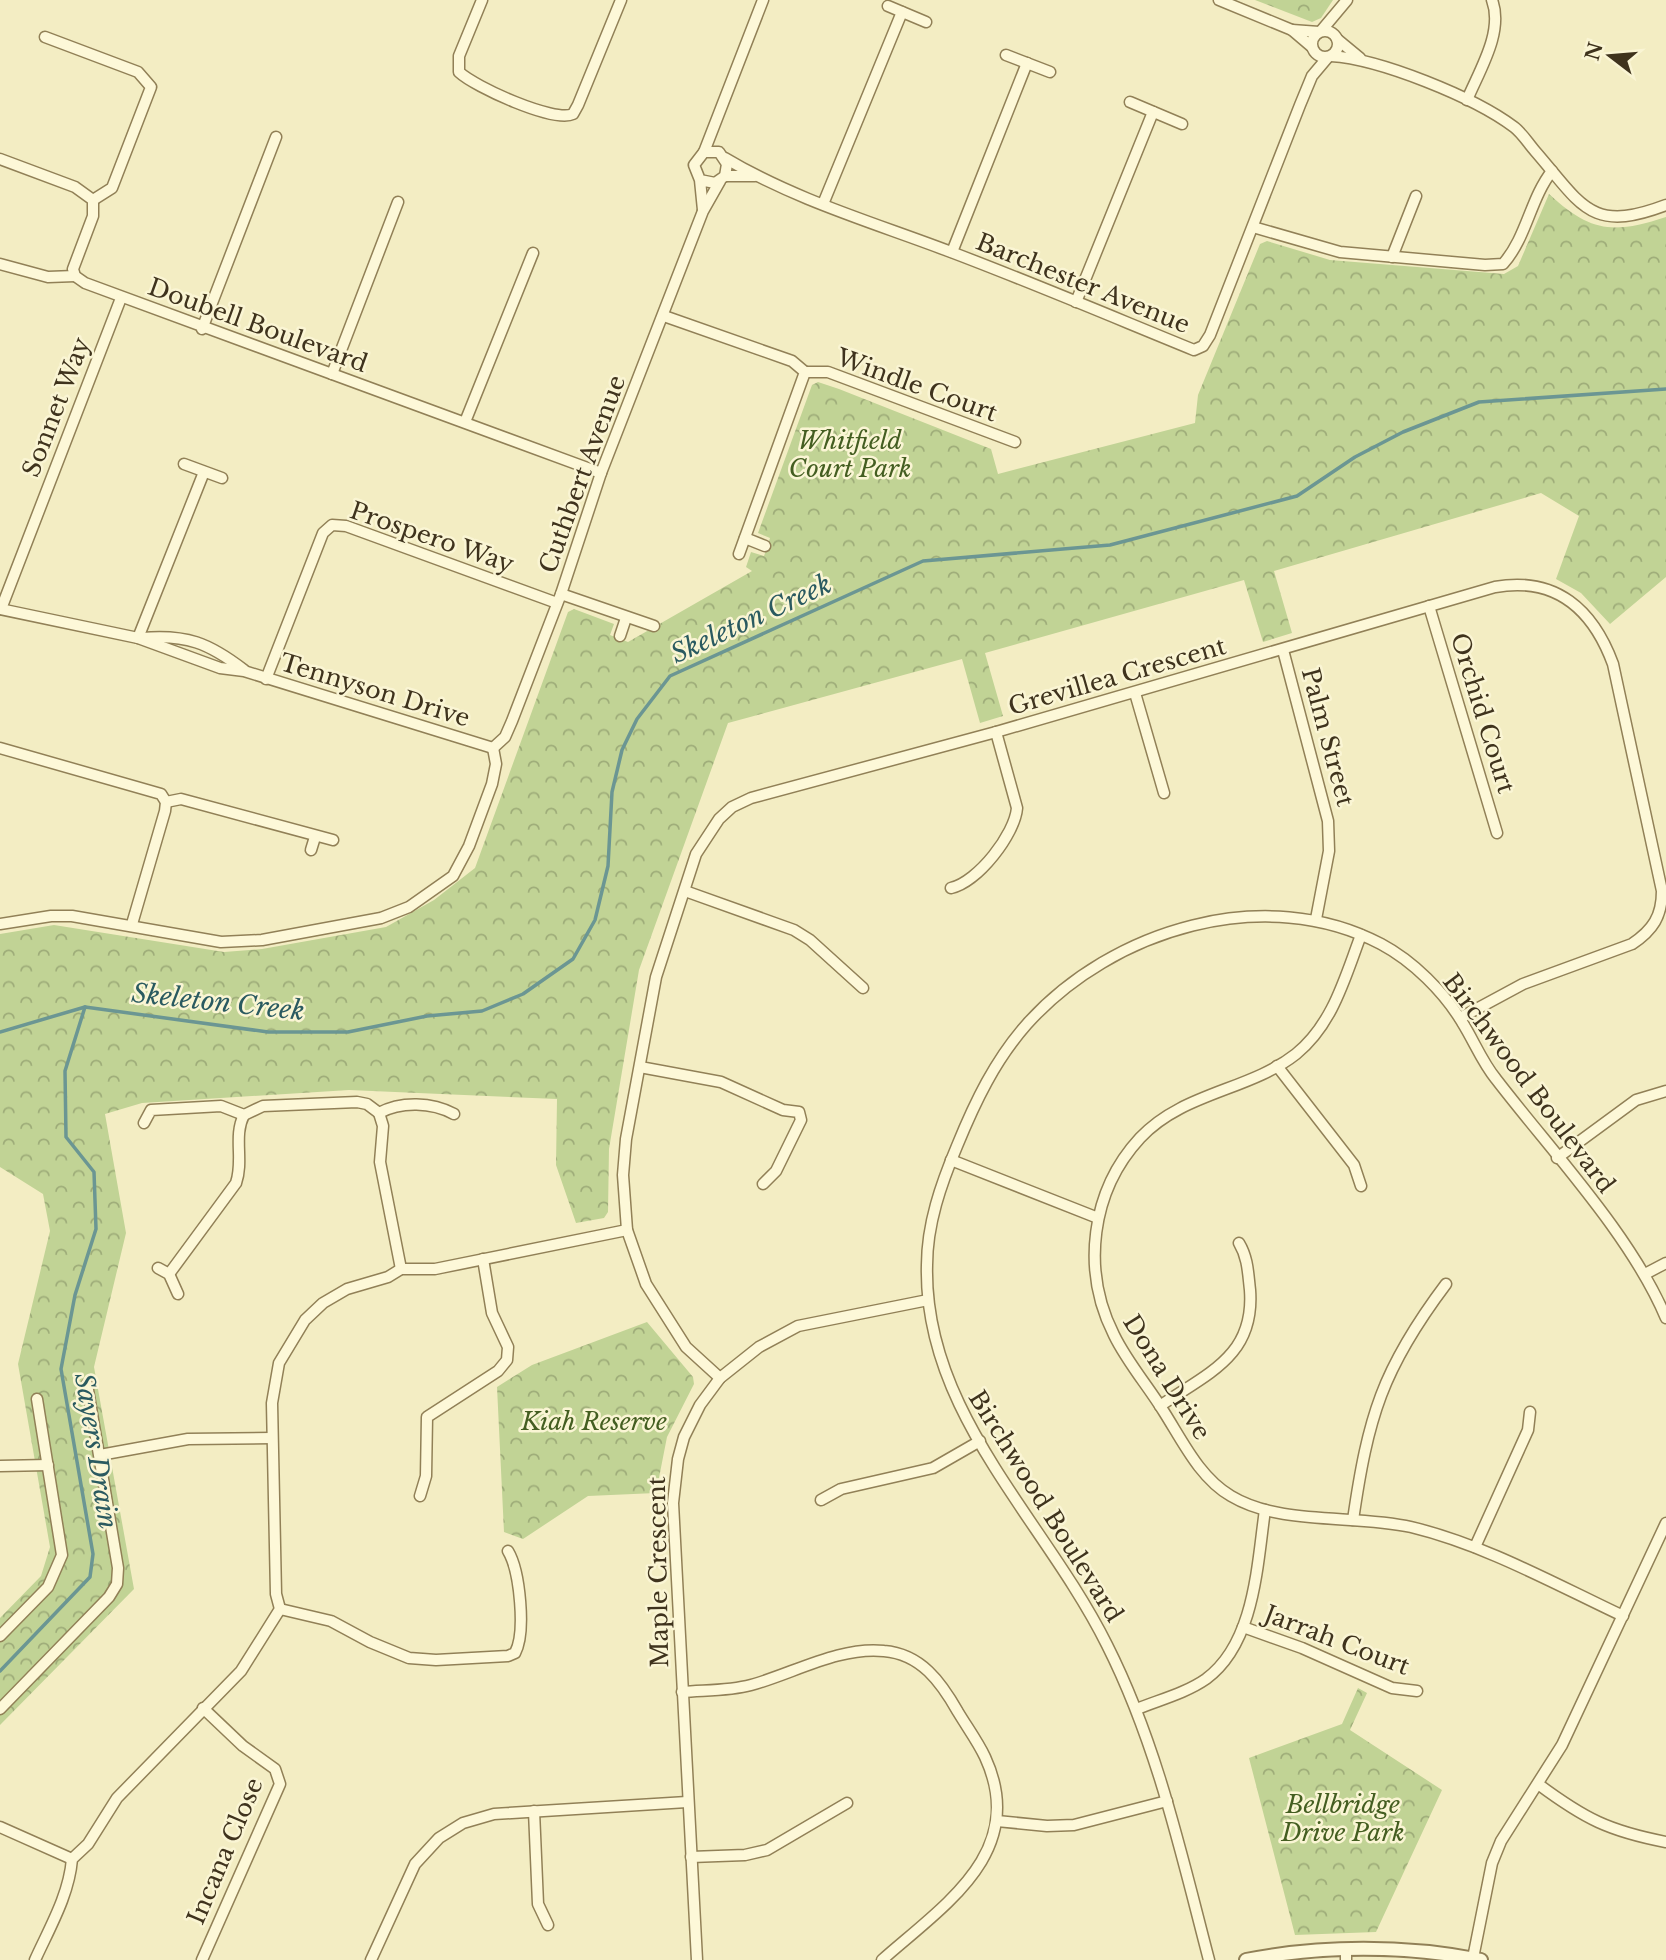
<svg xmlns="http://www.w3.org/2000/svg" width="1666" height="1960" viewBox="0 0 1666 1960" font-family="'Libre Baskerville',serif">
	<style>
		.forest { fill: url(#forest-crowns) }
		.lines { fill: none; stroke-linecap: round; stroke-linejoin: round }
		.stream { stroke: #6b9693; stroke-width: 3.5 }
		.minor-casing { stroke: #918057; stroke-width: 13 }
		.tertiary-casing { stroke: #918057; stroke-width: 16 }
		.minor { stroke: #fdf8d8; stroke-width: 10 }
		.tertiary { stroke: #fdf8d8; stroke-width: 12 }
		.labels { text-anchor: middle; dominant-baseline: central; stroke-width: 5; stroke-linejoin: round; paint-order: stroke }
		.street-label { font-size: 24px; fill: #3f331d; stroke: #faf5d4 }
		.park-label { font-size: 24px; font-style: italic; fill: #445e21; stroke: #faf5d4 }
		.water-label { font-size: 26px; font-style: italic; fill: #2a5a60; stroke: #faf5d4 }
	</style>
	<defs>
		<pattern id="forest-crowns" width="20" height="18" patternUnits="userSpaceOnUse" patternTransform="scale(1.75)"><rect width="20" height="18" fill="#c1d395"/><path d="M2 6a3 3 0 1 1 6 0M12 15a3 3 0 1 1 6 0" fill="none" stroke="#9eac79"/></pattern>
	</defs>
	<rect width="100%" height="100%" fill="#f3edc3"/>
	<!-- forest -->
	<g class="forest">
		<path d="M1255,0H1333L1321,18L1312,22Z"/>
		<path d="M1549,194C1591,233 1614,234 1666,217V577L1610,624L1581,593L1556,579L1579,516L1541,493L1274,571L1292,633L1263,642L1244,580L985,653L1003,716L980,723L962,659L728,723L639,970L609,1149L608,1212L604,1218L576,1223L556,1165L557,1099L349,1090L142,1103L105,1114L126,1233L94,1367L134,1589L0,1725V1618L41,1576L50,1547L18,1364L50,1231L43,1194L0,1167V934L54,925L224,952L262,949L386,927L434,900L475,868L568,612L574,609L614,624L610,635L628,642L752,571L746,567L751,552L764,556L770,538L758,533L812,385L818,382L839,389L991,449L998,474L1195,423L1198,395L1260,244L1267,241L1330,260L1504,274L1518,266Z"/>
		<path d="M647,1322L693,1377L694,1384L667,1437L656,1493L588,1496L523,1539L504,1532L497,1387L532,1365Z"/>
		<path d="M1358,1688L1367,1693L1350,1730L1442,1790L1376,1932L1295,1935L1249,1758L1342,1724Z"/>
	</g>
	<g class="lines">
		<!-- stream -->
		<g class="stream">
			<path d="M0,1032L85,1007L268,1032H348L427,1016L482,1011L523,994L573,959L595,920L608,866L612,792L622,750L637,719L670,676L923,561L1110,545L1297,496L1355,457L1403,432L1479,402L1666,389"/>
			<path d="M0,1671L90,1577L93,1554L61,1369L75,1295L96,1229L94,1172L66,1137L65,1071L85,1007"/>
		</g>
		<!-- minor casing -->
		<g class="minor-casing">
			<g id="minor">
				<path d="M482,0L459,56V72C475,87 554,123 573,114L578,105L621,0"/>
				<path d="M1219,0L1292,30L1312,47"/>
				<path d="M888,6L926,22"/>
				<path d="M1292,30L1319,32"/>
				<circle cx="1325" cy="44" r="13"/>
				<path d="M1321,31L1347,0"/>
				<path d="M45,37L138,72L151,87L112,188L93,200"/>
				<path d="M1337,39L1360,58"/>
				<path d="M1006,55L1050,72"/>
				<path d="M1331,56C1380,59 1474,97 1514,127C1522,133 1528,143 1535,151C1582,205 1590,234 1666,205"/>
				<path d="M1467,100C1479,71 1504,32 1492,0"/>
				<path d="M1130,102L1182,124"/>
				<path d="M704,152L763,0"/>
				<path d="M725,158C795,200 875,223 951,252C1033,283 1113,317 1194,350L1203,346L1210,335L1300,105L1312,76L1328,57"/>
				<path d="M0,159L75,187L93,200V216L73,269L75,276L85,283L601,473"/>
				<path d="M725,176H755"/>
				<path d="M700,180L715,183L725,176L727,164L719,152H704L694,165L700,180L703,210"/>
				<path d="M823,204L902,12"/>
				<path d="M1253,227L1340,252L1485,265L1503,264C1527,237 1530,199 1552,171"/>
				<path d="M952,252L1027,63"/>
				<path d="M1392,257L1416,196"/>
				<path d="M0,264L48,277L75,276"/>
				<path d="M1076,302L1153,112"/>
				<path d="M664,316L792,361L805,372L739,554"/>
				<path d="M202,329L276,137"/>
				<path d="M805,372H828L1015,442"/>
				<path d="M332,374L398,202"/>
				<path d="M465,422L533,253"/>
				<path d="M184,464L222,478"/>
				<path d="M745,538L765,546"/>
				<path d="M561,594L654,626"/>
				<path d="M1429,606L1497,833"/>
				<path d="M0,609L138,638L220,668L244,671L493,748"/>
				<path d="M1,609L121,298"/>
				<path d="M620,636L626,618"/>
				<path d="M138,638L204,472"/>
				<path d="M142,638C186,634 209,643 244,670"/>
				<path d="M1283,650L1328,821L1329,851L1316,919"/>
				<path d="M266,679L323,533L332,525L346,526L557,603"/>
				<path d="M1135,693L1164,793"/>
				<path d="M0,748L161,794L166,802L165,811L132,924"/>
				<path d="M493,748L505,737L512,721L561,594L601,473L703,211L720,181"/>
				<path d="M166,802L181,799L333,840"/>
				<path d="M311,850L315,837"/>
				<path d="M951,888C978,882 1015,834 1017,808L996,732"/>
				<path d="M685,891L794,930L810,940L863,988"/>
				<path d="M0,924L51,916H72L221,942L262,940L381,918L409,907L453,876L469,846L492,784L496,764L493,748"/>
				<path d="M1361,935C1345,977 1333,1024 1296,1054C1249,1091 1183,1092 1140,1138C1091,1191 1081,1270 1114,1335C1127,1362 1148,1386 1164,1412C1183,1442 1200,1478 1231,1496C1281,1526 1355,1514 1411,1527C1485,1545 1553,1583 1623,1616"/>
				<path d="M1277,1066L1354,1165L1361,1186"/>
				<path d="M640,1067L721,1082L783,1110L799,1112L801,1120L776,1171L763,1184"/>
				<path d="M379,1113L383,1126L380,1162L401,1269"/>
				<path d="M144,1123L151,1110L221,1106L244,1115L263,1106L357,1102L367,1104L379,1113C401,1101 432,1102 454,1114"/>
				<path d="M1557,1158L1636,1100L1666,1091"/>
				<path d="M951,1160L1098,1218"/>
				<path d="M158,1268L169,1274L178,1294"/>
				<path d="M169,1274L236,1183C244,1160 233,1136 244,1115"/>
				<path d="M1645,1274L1666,1263"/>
				<path d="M720,1378L686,1347L646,1284L627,1230L623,1175L626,1139L656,977L696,854L719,819L732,807L751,798L996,732L1495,587C1556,576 1593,610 1613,664L1662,891C1662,916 1653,930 1632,944L1523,984L1460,1018"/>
				<path d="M1160,1406C1208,1373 1255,1356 1250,1290C1248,1273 1248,1258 1239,1243"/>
				<path d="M100,1455L188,1439L272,1438"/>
				<path d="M0,1466L48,1465"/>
				<path d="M420,1496L426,1476L427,1417L498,1371L507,1360L508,1347L492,1313L483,1259"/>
				<path d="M821,1500L841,1489L933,1468L980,1441"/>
				<path d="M1353,1520C1368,1417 1382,1369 1446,1284"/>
				<path d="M1475,1547L1528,1430L1530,1412"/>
				<path d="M280,1609L331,1621L370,1642L409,1658L436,1660L508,1656L515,1653C526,1633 520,1571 508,1551"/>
				<path d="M1243,1627L1302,1648L1392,1688L1417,1691"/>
				<path d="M0,1636L48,1587L62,1555L37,1399"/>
				<path d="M682,1692C705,1690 729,1691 751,1685C792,1674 840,1646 884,1651C921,1654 941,1682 958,1712C967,1727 978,1742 985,1757C1029,1852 944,1905 882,1960"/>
				<path d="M0,1709L109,1597L117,1584L118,1568L87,1384"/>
				<path d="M1137,1709C1159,1700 1186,1693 1206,1679C1255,1643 1257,1565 1265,1510"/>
				<path d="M1538,1784C1585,1819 1609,1831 1666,1842"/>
				<path d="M534,1811L538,1904L548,1925"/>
				<path d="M997,1821L1047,1826L1074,1825L1167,1801"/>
				<path d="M0,1827L72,1859"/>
				<path d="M691,1857L745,1855L767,1850L847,1803"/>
				<path d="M1346,1949V1960"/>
				<path d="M1473,1958L1492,1863L1501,1841L1562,1745L1666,1523"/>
				<path d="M35,1960C50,1927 69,1895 72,1859L88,1844L117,1798L241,1671L280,1609L276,1594L272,1403L279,1363L305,1320L323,1303L347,1289L388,1277L401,1269H435L627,1230"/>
				<path d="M202,1960L280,1784L275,1769L243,1746L203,1708"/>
				<path d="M371,1960L415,1864L439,1838L463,1823L494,1814L687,1802"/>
				<path d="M697,1960L673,1503L678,1459L684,1437L700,1405L720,1378L759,1347L798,1326L928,1300"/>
				<path d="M1209,1960C1181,1853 1157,1744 1107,1645C1045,1520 923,1413 927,1265C927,1224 941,1184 957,1146C975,1102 995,1060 1027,1024C1112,929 1266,883 1381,944C1413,961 1444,992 1462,1022C1474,1041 1482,1062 1496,1079C1552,1152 1631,1235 1666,1318"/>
			</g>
		</g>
		<!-- tertiary casing -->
		<g class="tertiary-casing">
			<path id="tertiary" d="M1246,1960C1322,1945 1405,1945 1481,1960"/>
		</g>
		<!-- minor -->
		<use href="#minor" class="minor"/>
		<!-- tertiary -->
		<use href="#tertiary" class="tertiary"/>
	</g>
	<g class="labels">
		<!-- street labels -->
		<g class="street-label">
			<text transform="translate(1083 283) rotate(22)">Barchester Avenue</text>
			<text transform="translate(258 325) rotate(20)">Doubell Boulevard</text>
			<text transform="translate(917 385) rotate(20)">Windle Court</text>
			<text transform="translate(56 407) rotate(-69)">Sonnet Way</text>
			<text transform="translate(582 474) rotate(-70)">Cuthbert Avenue</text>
			<text transform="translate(432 537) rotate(19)">Prospero Way</text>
			<text transform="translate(1117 676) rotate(-16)">Grevillea Crescent</text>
			<text transform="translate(375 690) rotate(17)">Tennyson Drive</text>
			<text transform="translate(1483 713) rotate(73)">Orchid Court</text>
			<text transform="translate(1328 737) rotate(75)">Palm Street</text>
			<text transform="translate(1529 1083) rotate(53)">Birchwood Boulevard</text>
			<text transform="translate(1167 1377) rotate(58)">Dona Drive</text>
			<text transform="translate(1046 1506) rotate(58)">Birchwood Boulevard</text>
			<text transform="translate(658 1572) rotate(-91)">Maple Crescent</text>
			<text transform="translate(1337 1640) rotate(21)">Jarrah Court</text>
			<text transform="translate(225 1851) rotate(-67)">Incana Close</text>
		</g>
		<!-- park labels -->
		<g class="park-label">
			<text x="850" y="440">Whitfield<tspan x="850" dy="28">Court Park</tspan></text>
			<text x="594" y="1421">Kiah Reserve</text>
			<text x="1343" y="1804">Bellbridge<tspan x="1343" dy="28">Drive Park</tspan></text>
		</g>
		<!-- water labels -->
		<g class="water-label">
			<text transform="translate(751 619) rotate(-25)">Skeleton Creek</text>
			<text transform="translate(218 1002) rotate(6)">Skeleton Creek</text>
			<text transform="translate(96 1451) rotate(81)">Sayers Drain</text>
		</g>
	</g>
	<!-- north arrow -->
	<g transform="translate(1610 56) rotate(286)" stroke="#faf5d4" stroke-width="5" paint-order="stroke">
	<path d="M0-5L12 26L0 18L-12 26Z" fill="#3f331d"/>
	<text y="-10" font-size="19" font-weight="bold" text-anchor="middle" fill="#3f331d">N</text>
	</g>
</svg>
